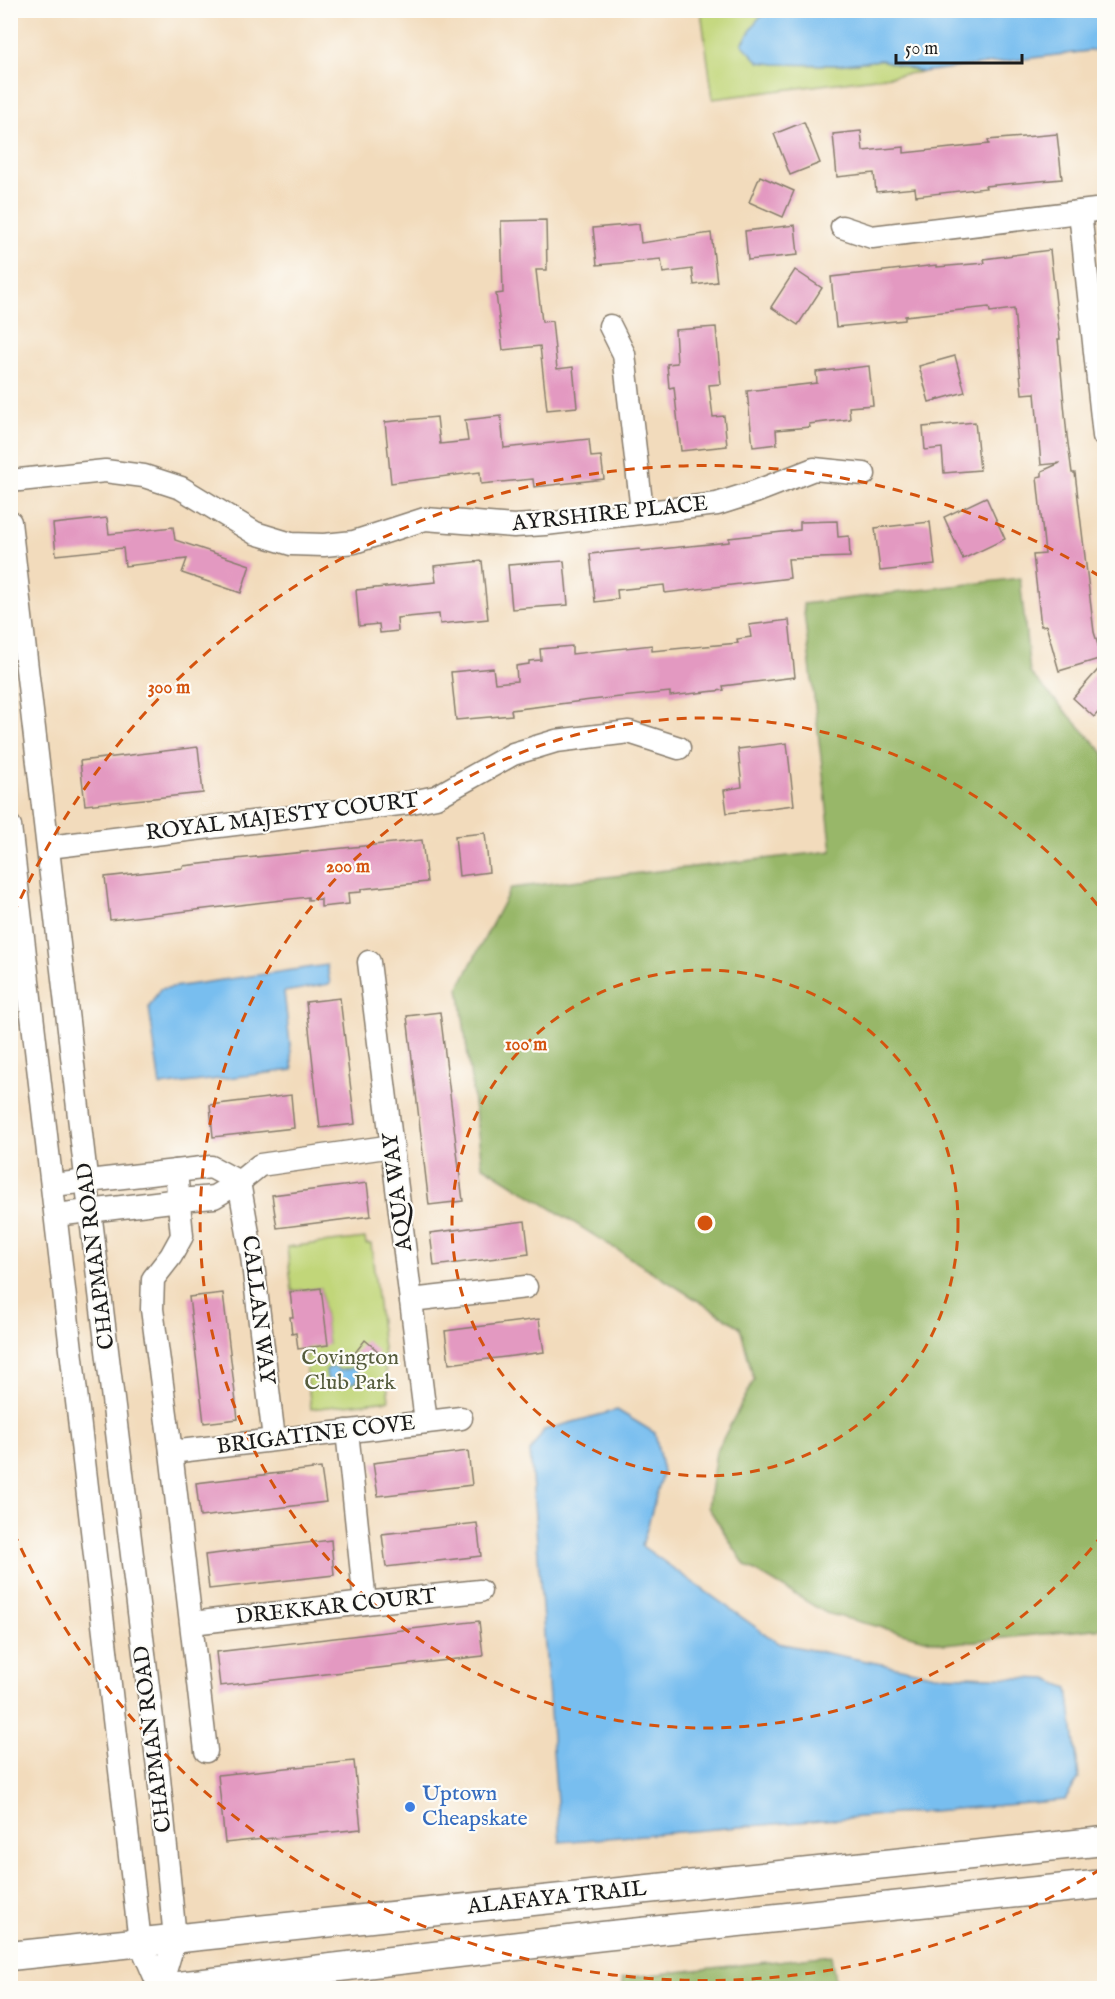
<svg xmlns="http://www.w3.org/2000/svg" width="1115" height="1999" viewBox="0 0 1115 1999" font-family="'IM FELL English',serif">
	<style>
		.green { fill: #c1d679; stroke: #6e794a; stroke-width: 1.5 }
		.forest { fill: #98b769; stroke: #5a6a42; stroke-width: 1.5 }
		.water { fill: #78beef; stroke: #4a6d86; stroke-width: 1.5 }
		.building { fill: #e399c1 }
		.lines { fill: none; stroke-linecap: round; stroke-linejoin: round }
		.minor-casing { stroke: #877c6c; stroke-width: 25 }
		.major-casing { stroke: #877c6c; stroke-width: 31 }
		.minor { stroke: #fff; stroke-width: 22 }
		.major { stroke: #fff; stroke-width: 28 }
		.ring { fill: none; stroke: #d4530e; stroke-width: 3; stroke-dasharray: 10 8 }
		.shop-dot { fill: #3f7fe0; stroke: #fdfcf7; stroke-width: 2 }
		.labels { text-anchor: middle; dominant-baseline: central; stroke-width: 4.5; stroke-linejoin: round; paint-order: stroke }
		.street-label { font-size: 22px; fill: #1c1c1c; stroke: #fdfcf7 }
		.park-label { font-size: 22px; fill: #565d3d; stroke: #fdfcf7 }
		.shop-label { font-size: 22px; fill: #366cbe; stroke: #fdfcf7; text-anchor: start }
		.centre { fill: #d4530e; stroke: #fdfcf7; stroke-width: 3 }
		.ring-label { font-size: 18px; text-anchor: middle; font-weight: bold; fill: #d4530e; stroke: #fdfcf7; stroke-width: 4.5; stroke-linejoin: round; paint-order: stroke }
	</style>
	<rect width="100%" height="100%" fill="#fdfcf7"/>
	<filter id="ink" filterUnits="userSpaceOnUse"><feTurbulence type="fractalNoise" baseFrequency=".0167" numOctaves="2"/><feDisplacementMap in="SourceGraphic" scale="12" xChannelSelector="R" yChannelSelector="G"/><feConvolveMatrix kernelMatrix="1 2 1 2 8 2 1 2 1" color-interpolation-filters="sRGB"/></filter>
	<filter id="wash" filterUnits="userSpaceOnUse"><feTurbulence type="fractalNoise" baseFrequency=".008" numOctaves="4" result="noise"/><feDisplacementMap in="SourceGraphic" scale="24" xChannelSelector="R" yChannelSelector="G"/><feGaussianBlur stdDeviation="1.35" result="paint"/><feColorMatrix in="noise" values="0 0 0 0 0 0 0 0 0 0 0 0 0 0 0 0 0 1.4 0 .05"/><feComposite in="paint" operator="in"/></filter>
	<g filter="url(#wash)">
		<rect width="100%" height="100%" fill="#f2dbbc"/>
		<!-- green -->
		<g class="green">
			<path d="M701,11H771L758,20L775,64L836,65L881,60L922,72L713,99Z"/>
			<path d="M365,1238L366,1244H371L389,1400L311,1409L305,1359L307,1358L306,1347L328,1344L321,1288L292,1291L287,1247Z"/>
		</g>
		<!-- forest -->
		<g class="forest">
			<path d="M1020,578L1030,673L1104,753V1628L944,1644L826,1613L745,1565L708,1507L716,1452L754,1380L740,1327L482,1165L459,987L511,888L832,851L803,604Z"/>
			<path d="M831,1955L836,1988H624L622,1978Z"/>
		</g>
		<!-- water -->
		<g class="water">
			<path d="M771,10L1104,11V49L922,72L881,60L836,65L775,64L759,62L742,44L758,19Z"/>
			<path d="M327,965L330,984L284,992L293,1070L160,1086L149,1007L160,989Z"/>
			<path d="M335,1367L340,1371L356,1367L358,1370L359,1377L356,1382L337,1386L327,1378L326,1370L329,1368Z"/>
			<path d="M617,1410L655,1433L663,1472L642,1546L778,1643L935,1675L1047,1679L1068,1688L1079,1778L1065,1800L560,1842L530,1451L544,1430Z"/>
		</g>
		<g id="blocks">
			<!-- building -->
			<g class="building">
				<path d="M804,122L820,163L790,175L774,134Z"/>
				<path d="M861,131L863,151L904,147V153L989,144L988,140L1057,134L1062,179L985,186L986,188L916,196L915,188L876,192L874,173L837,177L833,134Z"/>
				<path d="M760,176L794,191L783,217L749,202Z"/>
				<path d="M546,220L547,270H536L542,322L552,321L557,369L573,367L577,407L547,410L540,346L503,350L496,294L503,293L501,221Z"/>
				<path d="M639,224L641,243L711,233L717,282L694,285L692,269L663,273L661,259L597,265L593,228Z"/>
				<path d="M795,225L798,255L748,260L745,231Z"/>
				<path d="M1050,250L1060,339H1058L1067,436L1072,473H1075L1094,632L1102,658L1059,671L1046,625L1041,626L1033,555L1045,554L1037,477L1042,476V471L1060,463L1041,465L1035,393L1022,394L1014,309L990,312L989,307L905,316V320L836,327L831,277L937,265V267L985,263L984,259Z"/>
				<path d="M795,270L822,288L798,325L771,307Z"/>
				<path d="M716,327L721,384L709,385L713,417L724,416L727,446L681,451L674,387L669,388L667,364L677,363L675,330Z"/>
				<path d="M955,356L965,392L929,402L919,366Z"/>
				<path d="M869,366L873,405L849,407L850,419L809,424L810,427L776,430L777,444L753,447L747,391L817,383L816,372Z"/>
				<path d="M501,416L504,448L589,439L591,457L601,456L604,479L534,487L533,479L481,484L480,472L391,483L385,422L437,417L440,444L468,441L465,420Z"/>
				<path d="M975,422L980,470L944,473L942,448L925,450L923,427Z"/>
				<path d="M986,497L1005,539L963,559L944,517Z"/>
				<path d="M107,518L109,534L173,527L175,540L250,565L241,593L182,573L187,559L125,566L123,548L56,555L53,524Z"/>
				<path d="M837,521L838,537L849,536L850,557L788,559L790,578L665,593L664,585L617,590L618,599L595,602L590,554L640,549L641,551L729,542V538L800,530V522Z"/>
				<path d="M930,522L935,565L880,571L875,528Z"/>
				<path d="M482,561L488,619L440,624L439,614L397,618L398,631L380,633L379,624L359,626L356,590L436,582L434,566Z"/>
				<path d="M564,561L568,605L512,609L508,565Z"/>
				<path d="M789,620L795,677L723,686L724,690L670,696V692L591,700L511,710L512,715L456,720L451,672L493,668L495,683L517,681L516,666L529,664V661L541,660L540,649L572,646V654L652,645V651L738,643L737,639L751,637L749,625Z"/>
				<path d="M1104,663V706L1094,717L1073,698Z"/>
				<path d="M787,743L794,805L727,813L724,790L742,787L738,749Z"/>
				<path d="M198,747L203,793L85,805L80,761Z"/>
				<path d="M485,833L489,872L459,876L455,836Z"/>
				<path d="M422,840L427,882L361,889V892L348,893L349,904L321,907V899L308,900V897L110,920L105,877L183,868V866L236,860V859Z"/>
				<path d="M340,998L355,1124L320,1128L306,1002Z"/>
				<path d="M440,1012L463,1201L429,1205L407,1016Z"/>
				<path d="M291,1095L294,1128L213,1137L210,1105Z"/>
				<path d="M367,1183L371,1216L277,1228L272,1195Z"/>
				<path d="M525,1221L529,1254L434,1266L430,1233Z"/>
				<path d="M321,1288L328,1345L298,1349L296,1333L292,1334L290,1317H293L290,1292Z"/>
				<path d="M223,1293L238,1419L204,1423L189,1297Z"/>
				<path d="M539,1319L544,1352L449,1364L445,1331Z"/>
				<path d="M365,1340L378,1351L367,1364L354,1354Z"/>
				<path d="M468,1451L472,1485L378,1496L373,1463Z"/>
				<path d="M321,1468L326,1502L200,1517L196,1483Z"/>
				<path d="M477,1523L481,1556L386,1567L382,1534Z"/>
				<path d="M331,1540L334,1575L209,1589L205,1555Z"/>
				<path d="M479,1621L483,1656L220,1686L216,1652Z"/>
				<path d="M354,1761L361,1829L225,1843L218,1775Z"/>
			</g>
		</g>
	</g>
	<g filter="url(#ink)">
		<use href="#blocks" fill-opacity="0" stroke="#877c6c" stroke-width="1.5"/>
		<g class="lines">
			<!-- minor casing -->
			<g class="minor-casing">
				<g id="minor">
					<path d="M1080,212L1104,436"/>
					<path d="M842,227L872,237L1104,209"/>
					<path d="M610,326L624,354L642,511"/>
					<path d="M10,481L105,471L144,476L181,488L255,533L291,544L324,545L354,542L425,519L514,526L545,524L717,504L755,492L814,469L864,474"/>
					<path d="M10,522L90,1211L158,1768L175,1938L160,1988"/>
					<path d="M10,826L140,1942L160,1988"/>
					<path d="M49,847L407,803L436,797L513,754L556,741L629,732L679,748"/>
					<path d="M369,962L426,1422"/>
					<path d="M176,1171L182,1236L171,1256L153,1279L152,1309L171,1452L206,1751"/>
					<path d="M239,1182L252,1256L274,1439"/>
					<path d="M53,1185L211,1167L239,1182"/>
					<path d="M56,1215L180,1200L214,1197L239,1182L260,1165L393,1146"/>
					<path d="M411,1300L526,1287"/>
					<path d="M347,1431L365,1603"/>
					<path d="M171,1452L461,1418"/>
					<path d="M192,1623L365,1603L480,1591"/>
				</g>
			</g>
			<!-- major casing -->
			<g class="major-casing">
				<g id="major">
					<path d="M10,1956L1104,1841"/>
					<path d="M161,1988L603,1936L1104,1884"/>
				</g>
			</g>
			<!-- minor -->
			<use href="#minor" class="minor"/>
			<!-- major -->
			<use href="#major" class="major"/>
		</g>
	</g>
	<!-- distance rings -->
	<g class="ring">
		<circle cx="705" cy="1223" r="253"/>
		<path d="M1103 1534A505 505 0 1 1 1103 912"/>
		<path d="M1101 1869A758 758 0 0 1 13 1531M13 915A758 758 0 0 1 1101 577"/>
	</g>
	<!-- markers -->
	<circle class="shop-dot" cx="410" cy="1807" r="6"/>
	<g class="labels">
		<!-- street labels -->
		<g class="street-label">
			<text transform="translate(610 514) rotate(-6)">AYRSHIRE PLACE</text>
			<text transform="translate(282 817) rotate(-7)">ROYAL MAJESTY COURT</text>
			<text transform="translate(398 1192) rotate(-97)">AQUA WAY</text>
			<text transform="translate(96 1256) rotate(-97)">CHAPMAN ROAD</text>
			<text transform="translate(258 1310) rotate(83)">CALLAN WAY</text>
			<text transform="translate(316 1435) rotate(-7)">BRIGATINE COVE</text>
			<text transform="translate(336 1607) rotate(-6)">DREKKAR COURT</text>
			<text transform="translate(153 1739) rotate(-97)">CHAPMAN ROAD</text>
			<text transform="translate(557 1898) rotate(-6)">ALAFAYA TRAIL</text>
		</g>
		<!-- park labels -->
		<g class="park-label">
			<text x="350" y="1358">Covington<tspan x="350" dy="25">Club Park</tspan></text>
		</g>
		<!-- shop labels -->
		<g class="shop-label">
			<text x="422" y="1794">Uptown<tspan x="422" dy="25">Cheapskate</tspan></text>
		</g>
	</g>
	<circle cx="705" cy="1223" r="9" class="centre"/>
	<g class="ring-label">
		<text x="169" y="693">300 m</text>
		<text x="348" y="872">200 m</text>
		<text x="526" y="1050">100 m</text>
	</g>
	<!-- margin -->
	<rect width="1115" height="1999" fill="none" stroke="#fdfcf7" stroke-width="36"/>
	<!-- scale -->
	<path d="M896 54v9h126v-9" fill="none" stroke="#1c1c1c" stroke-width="3"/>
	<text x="905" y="54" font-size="18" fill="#1c1c1c" stroke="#fdfcf7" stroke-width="4.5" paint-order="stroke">50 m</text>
</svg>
